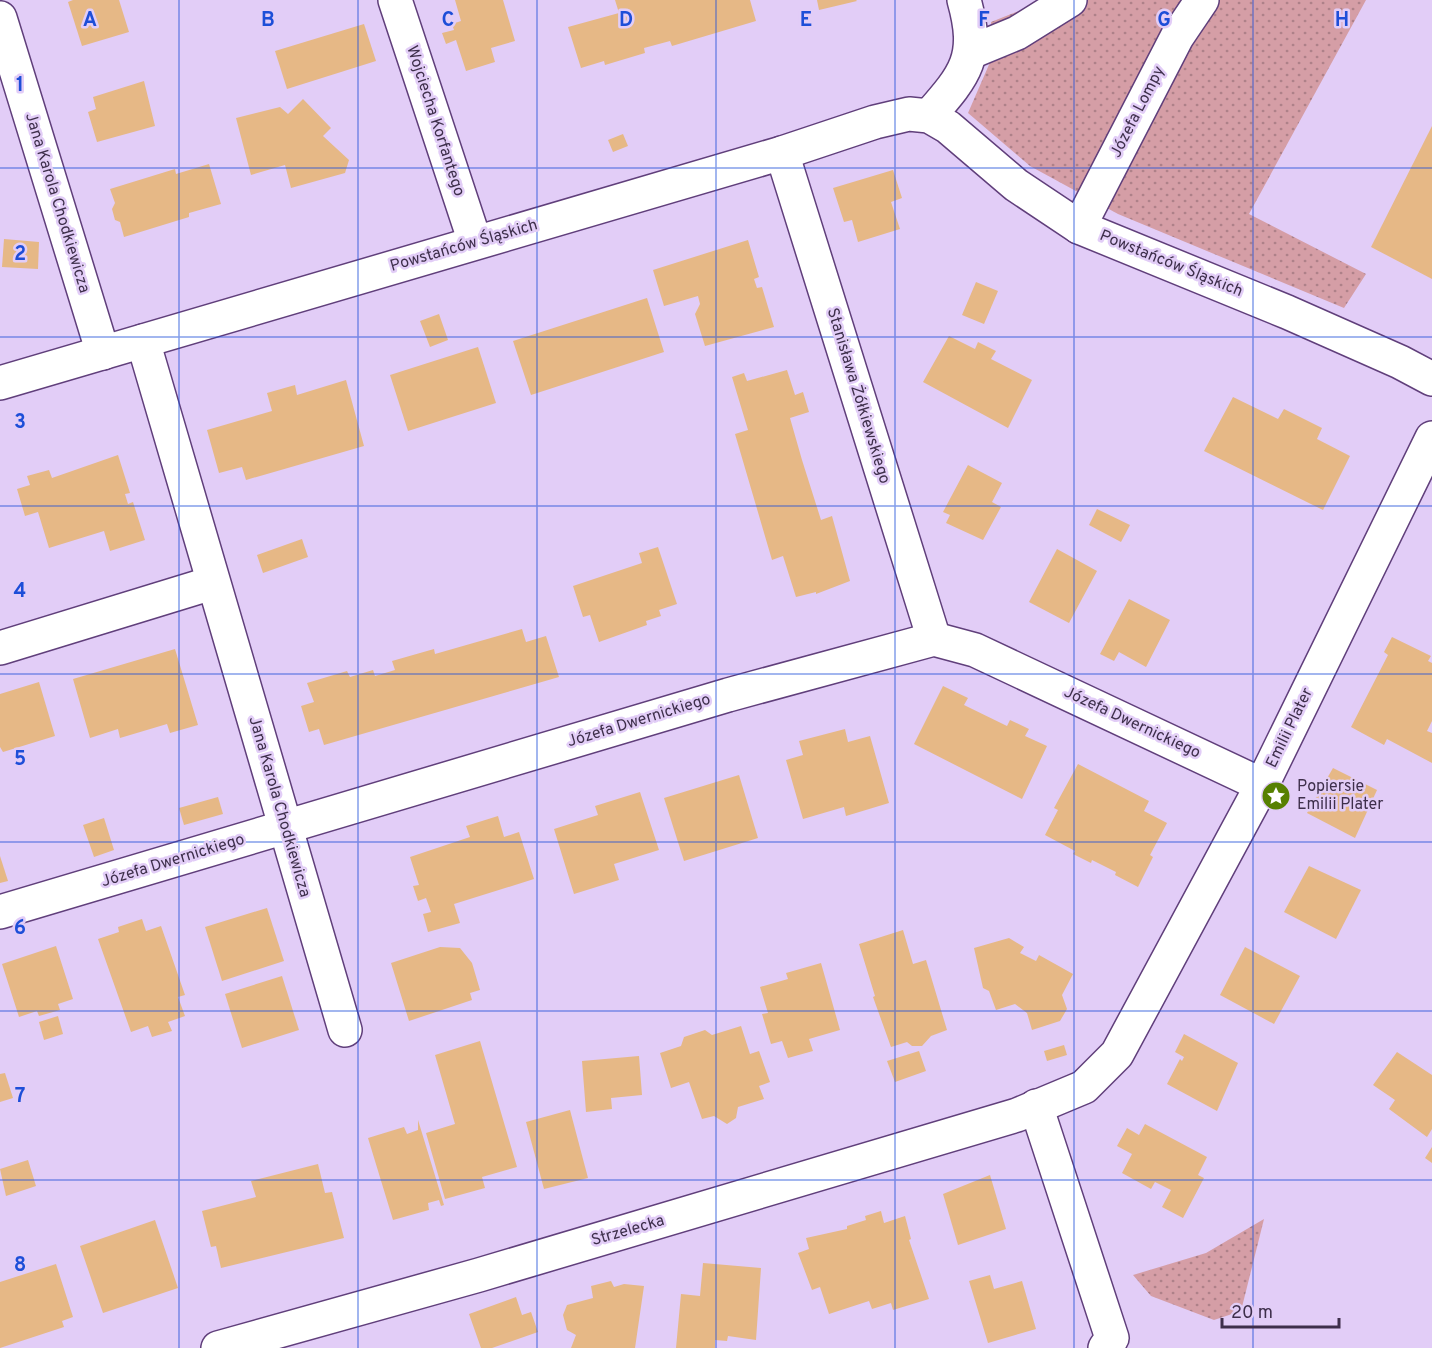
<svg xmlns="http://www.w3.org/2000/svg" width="1432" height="1348" viewBox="0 0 1432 1348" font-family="Overpass,sans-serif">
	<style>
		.grass { fill: url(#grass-dots) }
		.building { fill: #e6b886 }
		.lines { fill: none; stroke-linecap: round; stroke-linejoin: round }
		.minor-casing { stroke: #603f7b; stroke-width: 36 }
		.minor { stroke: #fff; stroke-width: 33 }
		.grid { fill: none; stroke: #1d4ed8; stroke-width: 1.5; stroke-opacity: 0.55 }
		.labels { text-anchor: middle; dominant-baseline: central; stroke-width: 5; stroke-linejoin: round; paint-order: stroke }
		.street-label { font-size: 16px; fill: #3e2f4b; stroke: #e2cdf7 }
		.poi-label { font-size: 16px; fill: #3e2f4b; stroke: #e2cdf7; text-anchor: start }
		.grid-label { font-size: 20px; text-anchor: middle; font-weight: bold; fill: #1d4ed8; stroke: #e2cdf7; stroke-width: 5; stroke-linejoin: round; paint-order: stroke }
	</style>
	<defs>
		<pattern id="grass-dots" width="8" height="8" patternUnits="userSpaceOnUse" patternTransform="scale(1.5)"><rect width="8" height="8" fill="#d59ea6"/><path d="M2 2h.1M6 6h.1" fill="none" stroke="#ae8189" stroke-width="1.8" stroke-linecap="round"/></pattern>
	</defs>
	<rect width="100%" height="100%" fill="#e2cdf7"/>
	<!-- grass -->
	<g class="grass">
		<path d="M1038,0H1366L1249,214L1366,274L1344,308L1118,214L1030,166L968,113L991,60V22L1029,7Z"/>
		<path d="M1264,1219L1241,1311L1214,1320L1151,1296L1133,1275L1206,1253Z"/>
	</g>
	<!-- building -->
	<g class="building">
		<path d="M73,0H119L129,32L82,46L68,2Z"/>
		<path d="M455,0H503L515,41L491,48L495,62L466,71L456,40L446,44L442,33L454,30L452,24L461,21Z"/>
		<path d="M615,0H750L756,21L672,46L670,41L644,48L645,53L605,65L604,61L581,68L568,27L619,13Z"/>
		<path d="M817,0H856L857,1L819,10Z"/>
		<path d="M364,24L376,61L287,89L275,51Z"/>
		<path d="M144,81L155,126L97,142L88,112L96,109L93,97Z"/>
		<path d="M303,99L331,128L323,136L349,160L345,173L291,188L285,165L251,175L236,118L280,107L288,114Z"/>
		<path d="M1432,126V279L1371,247Z"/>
		<path d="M623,134L628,146L613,152L608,140Z"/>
		<path d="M209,164L221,204L189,213V217L124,237L120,222L115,220L112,209L115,203L110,189L175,169L176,174Z"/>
		<path d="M893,170L902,198L891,202L900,229L858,242L852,220L844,222L833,188Z"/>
		<path d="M4,239L39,242L38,269L2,267Z"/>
		<path d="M748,240L759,277L754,279L757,288L762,287L774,327L705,346L695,314L700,304L698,296L664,306L653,270Z"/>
		<path d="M976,282L998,291L984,324L962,315Z"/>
		<path d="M647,298L664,352L531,395L513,341Z"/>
		<path d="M439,314L448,340L430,347L420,321Z"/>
		<path d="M949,336L975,349L978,342L996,351L991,359L1032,380L1008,428L923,382Z"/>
		<path d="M478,347L496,403L408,431L390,375Z"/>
		<path d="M787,370L795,395L803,392L809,412L790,418L802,460L821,520L832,516L850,581L816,594V592L796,597L783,556L772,560L735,434L748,430L732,377L744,373L747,381Z"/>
		<path d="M346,380L364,446L246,480L242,467L219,473L207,430L272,411L267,393L295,385L297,395Z"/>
		<path d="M1233,397L1278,419L1284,409L1322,428L1317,439L1350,456L1323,510L1204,451Z"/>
		<path d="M118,455L130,493L125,494L128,504L133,502L145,540L110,551L104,531L49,548L38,512L25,516L17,489L30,485L27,476L49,470L52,478Z"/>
		<path d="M968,465L1002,483L992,502L1001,507L983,540L946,523L950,515L943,512Z"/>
		<path d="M1097,509L1130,525L1121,542L1089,525Z"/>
		<path d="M302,539L308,557L263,573L257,555Z"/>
		<path d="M658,547L677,604L659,610L661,616L646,621L647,625L599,642L590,615L583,617L573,586L642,563L639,553Z"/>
		<path d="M1057,549L1097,571L1069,623L1029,602Z"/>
		<path d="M1129,599L1170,620L1146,667L1119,652L1114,661L1100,654Z"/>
		<path d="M522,629L526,642L546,636L559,677L324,745L319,729L309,732L301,706L314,702L307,683L347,671L350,677L373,670L375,676L395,670L392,661L434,649L435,654Z"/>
		<path d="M1392,637L1431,656L1428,661L1432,663V721L1427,731L1432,733V763L1387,739L1384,745L1351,727L1388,655L1384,652Z"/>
		<path d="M175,649L198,725L170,733L167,724L120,738L118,729L90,738L73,679Z"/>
		<path d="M39,682L55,736L3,752L0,747V694Z"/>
		<path d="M943,686L968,698L964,705L1007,726L1010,720L1029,729L1025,736L1047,746L1022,799L914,744Z"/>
		<path d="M845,729L848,742L870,736L889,803L846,816L844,807L803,819L786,760L803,755L799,741Z"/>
		<path d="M1078,764L1149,801L1144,811L1167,823L1150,855L1153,857L1138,887L1115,875L1116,872L1092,860L1091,863L1073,854L1075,851L1045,835L1058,810L1054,808Z"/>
		<path d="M1333,768L1377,790L1355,838L1307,813Z"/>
		<path d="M739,775L758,838L684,861L664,798Z"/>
		<path d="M640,792L659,850L614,864L619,880L574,894L554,829L598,815L595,806Z"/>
		<path d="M218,797L223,814L184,825L179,808Z"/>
		<path d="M498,816L504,837L519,832L534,879L454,904L460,923L428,932L423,914L431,912L426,898L418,901L413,886L419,885L410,857L470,837L466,826Z"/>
		<path d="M104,818L114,850L94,857L83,825Z"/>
		<path d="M0,856L8,881L0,883Z"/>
		<path d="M1309,866L1361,890L1336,939L1284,912Z"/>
		<path d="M267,908L284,961L222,981L205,927Z"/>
		<path d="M142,919L146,931L161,926L185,995L178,997L185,1016L168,1022L172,1031L152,1037L148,1026L131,1032L98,939L119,932L118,927Z"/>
		<path d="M903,930L913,964L926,960L947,1030L931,1036L922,1046H912L907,1042L891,1047L873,997L875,996L859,944Z"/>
		<path d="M1009,938L1024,947L1020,953L1036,961L1039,955L1073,974L1062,995L1067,1009L1060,1021L1032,1030L1027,1013L1015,1004L996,1010L989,991L983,988L974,948Z"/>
		<path d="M56,946L73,999L58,1004L60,1010L39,1016L37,1011L19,1017L2,964Z"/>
		<path d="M440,947L460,948L472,963L480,990L470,993L472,1000L409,1021L391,963Z"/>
		<path d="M1245,947L1300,976L1274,1024L1220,995Z"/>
		<path d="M821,963L840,1030L809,1039L813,1051L788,1058L782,1041L771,1044L762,1014L768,1013L760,987L788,979L786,973Z"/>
		<path d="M282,976L299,1030L242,1048L225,994Z"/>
		<path d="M58,1016L63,1034L44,1040L39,1022Z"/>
		<path d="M741,1026L750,1054L759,1051L770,1082L759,1086L764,1099L738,1107L736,1118L727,1124L714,1116L702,1119L689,1082L671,1088L660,1053L681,1046L684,1037L705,1030L712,1035Z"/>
		<path d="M1184,1034L1238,1063L1217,1111L1167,1084L1180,1059L1182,1061L1184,1057L1175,1052Z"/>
		<path d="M480,1041L517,1167L482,1177L485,1188L445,1199L426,1133L455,1124L435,1055Z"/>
		<path d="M1064,1045L1067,1055L1047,1061L1044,1051Z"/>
		<path d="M919,1051L926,1071L895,1082L887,1061Z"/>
		<path d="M1397,1052L1432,1075V1129L1427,1137L1389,1109L1395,1100L1373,1085Z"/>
		<path d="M639,1056L642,1095L611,1098L612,1109L586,1112L582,1061Z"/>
		<path d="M5,1073L13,1098L0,1102V1074Z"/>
		<path d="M570,1110L588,1178L544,1189L526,1122Z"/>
		<path d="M418,1120L444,1205L441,1206L439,1200L428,1203L429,1210L393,1220L368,1138L404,1127L407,1134L418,1130Z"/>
		<path d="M1145,1124L1207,1157L1198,1175L1204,1178L1183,1218L1162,1207L1171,1190L1155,1182L1151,1189L1122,1173L1132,1154L1117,1146L1127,1128L1139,1135Z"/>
		<path d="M1432,1147V1163L1425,1158Z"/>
		<path d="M28,1160L36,1186L6,1196L0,1169Z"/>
		<path d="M318,1164L325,1193L332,1192L344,1238L221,1268L216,1246L211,1247L202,1211L256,1197L251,1181Z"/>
		<path d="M990,1175L1006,1229L958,1245L943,1194Z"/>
		<path d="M881,1211L884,1223L905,1216L911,1239L909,1240L929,1299L893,1310L891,1303L872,1309L869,1301L829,1314L820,1287L812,1290L798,1253L809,1249L806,1238L847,1229V1226L866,1220L865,1216Z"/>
		<path d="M155,1220L178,1288L103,1313L80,1246Z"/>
		<path d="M703,1263L761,1268L756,1340L728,1336L727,1341L715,1340V1348H676L681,1294L700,1296Z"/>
		<path d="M56,1264L73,1317L62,1321L64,1327L0,1348V1282Z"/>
		<path d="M990,1275L994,1289L1022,1281L1036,1329L988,1343L969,1281Z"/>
		<path d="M611,1281L614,1287L624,1284L644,1286L635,1348H571L576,1335L567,1330L563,1315L567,1305L593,1298L591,1286Z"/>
		<path d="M516,1297L522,1315L531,1312L538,1332L492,1348H481L469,1314Z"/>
	</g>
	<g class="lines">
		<!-- minor casing -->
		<g class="minor-casing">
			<g id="minor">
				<path d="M395,0L475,242"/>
				<path d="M0,18L103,353"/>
				<path d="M971,52L1017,33L1070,0"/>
				<path d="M929,116C966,74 980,57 964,0"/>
				<path d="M782,153L934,639"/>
				<path d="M1079,227L1177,37L1202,0"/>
				<path d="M143,341L345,1030"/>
				<path d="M0,383L782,153L875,122L909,114L929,116L948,127L1016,185L1079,227L1287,312L1400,362L1432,379"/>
				<path d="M0,648L212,583"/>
				<path d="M0,912L728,695L934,639L975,650L1262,785"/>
				<path d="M1036,1106L1112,1338L1105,1348"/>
				<path d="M218,1348L479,1275L1017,1115L1084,1087L1117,1054L1262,785L1432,438"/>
			</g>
		</g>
		<!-- minor -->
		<use href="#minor" class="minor"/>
	</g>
	<!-- grid -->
	<path class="grid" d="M179,0V1348M358,0V1348M537,0V1348M716,0V1348M895,0V1348M1074,0V1348M1253,0V1348M0,168H1432M0,337H1432M0,506H1432M0,674H1432M0,842H1432M0,1011H1432M0,1180H1432"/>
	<!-- icons -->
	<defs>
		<g id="sight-disc" transform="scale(1.5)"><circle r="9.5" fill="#578001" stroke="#e2cdf7"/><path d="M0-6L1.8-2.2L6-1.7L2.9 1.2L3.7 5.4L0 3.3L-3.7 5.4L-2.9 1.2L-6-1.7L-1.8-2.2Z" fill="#fff"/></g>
	</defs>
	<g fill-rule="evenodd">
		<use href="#sight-disc" x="1276" y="796"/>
	</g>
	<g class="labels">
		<!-- street labels -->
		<g class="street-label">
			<text transform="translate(1138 112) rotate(-63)">Józefa Lompy</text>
			<text transform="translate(435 121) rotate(72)">Wojciecha Korfantego</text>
			<text transform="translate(57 203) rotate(73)">Jana Karola Chodkiewicza</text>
			<text transform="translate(464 246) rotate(-16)">Powstańców Śląskich</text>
			<text transform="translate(1171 264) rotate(22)">Powstańców Śląskich</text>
			<text transform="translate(858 396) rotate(73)">Stanisława Żółkiewskiego</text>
			<text transform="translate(639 721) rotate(-17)">Józefa Dwernickiego</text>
			<text transform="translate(1132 723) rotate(25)">Józefa Dwernickiego</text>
			<text transform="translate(1290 728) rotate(-64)">Emilii Plater</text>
			<text transform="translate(279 807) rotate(74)">Jana Karola Chodkiewicza</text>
			<text transform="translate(173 861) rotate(-17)">Józefa Dwernickiego</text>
			<text transform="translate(628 1231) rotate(-16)">Strzelecka</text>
		</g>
		<!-- poi labels -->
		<g class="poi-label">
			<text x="1297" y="787">Popiersie<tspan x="1297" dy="18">Emilii Plater</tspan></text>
		</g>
	</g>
	<g class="grid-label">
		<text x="90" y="26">A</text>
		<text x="268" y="26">B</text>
		<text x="448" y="26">C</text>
		<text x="626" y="26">D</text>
		<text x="806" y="26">E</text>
		<text x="984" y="26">F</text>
		<text x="1164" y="26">G</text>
		<text x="1342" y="26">H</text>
		<text x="20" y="91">1</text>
		<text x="20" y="260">2</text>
		<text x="20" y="428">3</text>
		<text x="20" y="597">4</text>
		<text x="20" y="765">5</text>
		<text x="20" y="934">6</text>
		<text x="20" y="1102">7</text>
		<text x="20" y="1271">8</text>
	</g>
	<!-- scale -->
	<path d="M1222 1318v9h117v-9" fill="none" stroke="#3e2f4b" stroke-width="3"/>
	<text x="1231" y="1318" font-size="18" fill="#3e2f4b" stroke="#e2cdf7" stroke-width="4.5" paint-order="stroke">20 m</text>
</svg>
